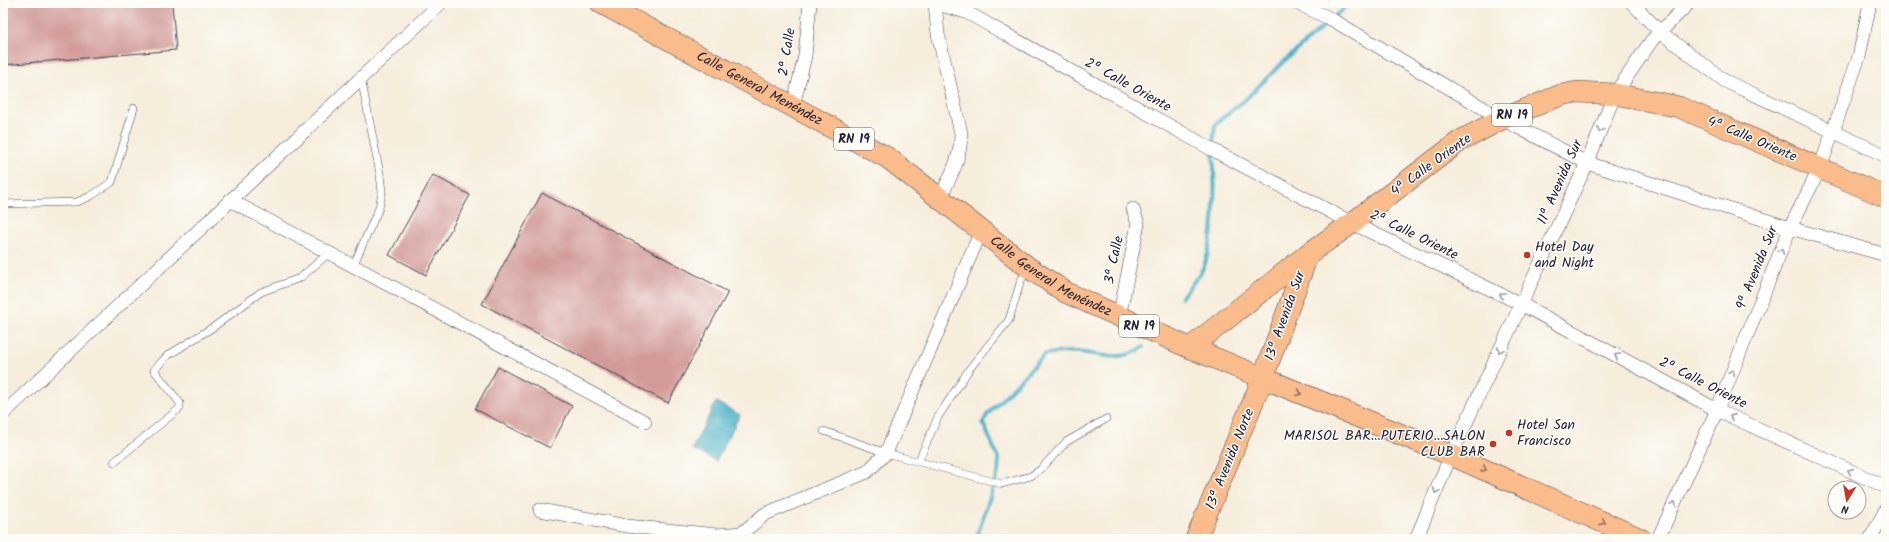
<svg xmlns="http://www.w3.org/2000/svg" width="1889" height="542" viewBox="0 0 1889 542" font-family="Kalam,sans-serif">
	<style>
		.water { fill: url(#water-ripples); stroke: #366b82 }
		.lines { fill: none; stroke-linecap: round; stroke-linejoin: round }
		.stream { stroke: #4bb4c9; stroke-width: 4 }
		.building { fill: #d29b99 }
		.lane-casing { stroke: #424053; stroke-width: 8 }
		.street-casing { stroke: #424053; stroke-width: 14 }
		.primary-casing { stroke: #424053; stroke-width: 22 }
		.lane { stroke: #fff; stroke-width: 7 }
		.street { stroke: #fff; stroke-width: 13 }
		.primary { stroke: #f9bc8a; stroke-width: 21 }
		.oneway { stroke: #9c9ca7 }
		.oneway2 { stroke: #8e6f62 }
		.poi-dot { fill: #c8321e; stroke: #fdfcf7; stroke-width: 1.5 }
		.labels { text-anchor: middle; dominant-baseline: central; stroke-width: 3; stroke-linejoin: round; paint-order: stroke }
		.shield { fill: #fdfcf7; stroke: #646373; stroke-width: 1 }
		.shield-label { font-size: 13px; font-weight: bold; fill: #22223b }
		.street-label { font-size: 14px; fill: #22223b; stroke: #fdfcf7 }
		.poi-label { font-size: 14px; fill: #22223b; stroke: #fdfcf7; text-anchor: start }
	</style>
	<defs>
		<pattern id="water-ripples" width="26" height="14" patternUnits="userSpaceOnUse"><rect width="26" height="14" fill="#4bb4c9"/><path d="M2 4q2-2 4 0t4 0M15 11q2-2 4 0t4 0" fill="none" stroke="#3e92a4"/></pattern>
	</defs>
	<rect width="100%" height="100%" fill="#fdfcf7"/>
	<filter id="ink" filterUnits="userSpaceOnUse"><feTurbulence type="fractalNoise" baseFrequency=".025" numOctaves="2"/><feDisplacementMap in="SourceGraphic" scale="8" xChannelSelector="R" yChannelSelector="G"/><feConvolveMatrix kernelMatrix="1 2 1 2 8 2 1 2 1" color-interpolation-filters="sRGB"/></filter>
	<filter id="wash" filterUnits="userSpaceOnUse"><feTurbulence type="fractalNoise" baseFrequency=".012" numOctaves="4" result="noise"/><feDisplacementMap in="SourceGraphic" scale="16" xChannelSelector="R" yChannelSelector="G"/><feGaussianBlur stdDeviation="0.9" result="paint"/><feColorMatrix in="noise" values="0 0 0 0 0 0 0 0 0 0 0 0 0 0 0 0 0 1.4 0 .05"/><feComposite in="paint" operator="in"/></filter>
	<g filter="url(#wash)">
		<rect width="100%" height="100%" fill="#f6eddb"/>
		<!-- water -->
		<path class="water" d="M716,402L740,415L716,461L692,449Z"/>
		<g class="lines">
			<!-- stream -->
			<g class="stream">
				<path d="M1213,147L1215,126L1221,119L1244,101L1282,63L1350,3"/>
				<path d="M1181,298C1188,288 1198,278 1203,268C1215,240 1216,184 1213,154"/>
				<path d="M976,539L998,473L999,460L983,423L987,415L1045,354C1056,353 1068,351 1079,352C1102,355 1123,362 1143,347"/>
			</g>
		</g>
		<g id="blocks">
			<!-- building -->
			<g class="building">
				<path d="M3,3H172L176,50L3,65Z"/>
				<path d="M433,175L470,195L426,275L389,255Z"/>
				<path d="M542,193L728,292L668,403L482,304Z"/>
				<path d="M498,367L572,406L550,448L475,409Z"/>
			</g>
		</g>
	</g>
	<g filter="url(#ink)">
		<use href="#blocks" fill-opacity="0" stroke="#424053" stroke-width="1"/>
		<g class="lines">
			<!-- lane casing -->
			<g class="lane-casing">
				<g id="lane">
					<path d="M3,204L77,202L91,196L112,182L134,108"/>
					<path d="M353,266L379,208L382,192L380,174L361,78"/>
					<path d="M824,431L886,453L1002,484L1031,476L1041,469L1066,442L1106,419"/>
					<path d="M919,460L938,417L970,368L1009,320L1021,280L1028,270"/>
					<path d="M114,462L180,408V403L154,370L167,356L215,326L261,292L300,278L329,253"/>
				</g>
			</g>
			<!-- street casing -->
			<g class="street-casing">
				<g id="street">
					<path d="M934,3L966,12L1213,150L1352,223L1521,304L1717,410L1886,487"/>
					<path d="M935,3L938,34L961,133C961,159 951,175 940,198"/>
					<path d="M1297,3L1331,19L1502,119L1587,163L1790,228L1886,255"/>
					<path d="M1632,3L1660,32L1725,81L1886,156"/>
					<path d="M793,106L805,56L810,3"/>
					<path d="M230,200L645,422"/>
					<path d="M1119,317L1138,224L1133,209"/>
					<path d="M3,414L441,3"/>
					<path d="M540,510L627,526L717,535L742,533L765,514L867,472L886,453L981,231"/>
					<path d="M1416,539L1451,455L1587,163L1615,94L1652,40L1689,3"/>
					<path d="M1658,539L1717,410L1790,228L1820,168L1859,57L1870,3"/>
					<path d="M1870,539L1886,509"/>
				</g>
			</g>
			<!-- primary casing -->
			<g class="primary-casing">
				<g id="primary">
					<path id="s1" d="M601,3L888,158L1029,268L1067,293L1190,348L1451,455L1641,539"/>
					<path d="M1190,348L1308,254L1352,223L1460,141L1502,119L1561,95L1577,92L1615,94L1679,107L1886,197"/>
					<path d="M1196,539L1263,378L1308,254"/>
				</g>
			</g>
			<!-- lane -->
			<use href="#lane" class="lane"/>
			<!-- street -->
			<use href="#street" class="street"/>
			<!-- primary -->
			<use href="#primary" class="primary"/>
		</g>
		<!-- one-way arrows -->
		<defs><path id="oneway-chevron" d="M-2-3.5L2.5 0L-2 3.5" fill="none" stroke-width="1.6" stroke-linecap="round" stroke-linejoin="round"/></defs>
		<g class="oneway">
			<use href="#oneway-chevron" transform="translate(1600 130) rotate(112)"/>
			<use href="#oneway-chevron" transform="translate(1781 251) rotate(-68)"/>
			<use href="#oneway-chevron" transform="translate(1502 295) rotate(-154)"/>
			<use href="#oneway-chevron" transform="translate(1500 350) rotate(115)"/>
			<use href="#oneway-chevron" transform="translate(1617 356) rotate(-152)"/>
			<use href="#oneway-chevron" transform="translate(1732 372) rotate(-68)"/>
			<use href="#oneway-chevron" transform="translate(1732 417) rotate(-156)"/>
			<use href="#oneway-chevron" transform="translate(1850 471) rotate(-156)"/>
			<use href="#oneway-chevron" transform="translate(1436 491) rotate(113)"/>
			<use href="#oneway-chevron" transform="translate(1674 504) rotate(-65)"/>
		</g>
		<g class="oneway2">
			<use href="#oneway-chevron" transform="translate(1299 393) rotate(22)"/>
			<use href="#oneway-chevron" transform="translate(1484 469) rotate(24)"/>
			<use href="#oneway-chevron" transform="translate(1603 522) rotate(24)"/>
		</g>
	</g>
	<!-- markers -->
	<g class="poi-dot">
		<circle cx="1527" cy="255" r="4"/>
		<circle cx="1509" cy="433" r="4"/>
		<circle cx="1493" cy="444" r="4"/>
	</g>
	<g class="labels">
		<!-- shield labels -->
		<g class="shield">
			<rect x="1492" y="104" width="40" height="22" rx="3"/>
			<rect x="834" y="128" width="40" height="22" rx="3"/>
			<rect x="1119" y="315" width="40" height="22" rx="3"/>
		</g>
		<g class="shield-label">
			<text x="1512" y="115">RN 19</text>
			<text x="854" y="139">RN 19</text>
			<text x="1139" y="326">RN 19</text>
		</g>
		<!-- street labels -->
		<g class="street-label">
			<text transform="translate(787 52) rotate(-81)">2ª Calle</text>
			<text transform="translate(1128 85) rotate(29)">2ª Calle Oriente</text>
			<text stroke="none"><textPath href="#s1" startOffset="180">Calle General Menéndez</textPath></text>
			<text transform="translate(1752 139) rotate(23)">4ª Calle Oriente</text>
			<text transform="translate(1431 165) rotate(-36)">4ª Calle Oriente</text>
			<text transform="translate(1560 182) rotate(-66)">11ª Avenida Sur</text>
			<text transform="translate(1414 235) rotate(26)">2ª Calle Oriente</text>
			<text transform="translate(1114 260) rotate(-78)">3ª Calle</text>
			<text transform="translate(1757 268) rotate(-68)">9ª Avenida Sur</text>
			<text stroke="none"><textPath href="#s1" startOffset="528">Calle General Menéndez</textPath></text>
			<text transform="translate(1285 316) rotate(-70)">13ª Avenida Sur</text>
			<text transform="translate(1703 383) rotate(27)">2ª Calle Oriente</text>
			<text transform="translate(1230 459) rotate(-68)">13ª Avenida Norte</text>
		</g>
		<!-- poi labels -->
		<g class="poi-label">
			<text x="1535" y="247">Hotel Day<tspan x="1535" dy="16">and Night</tspan></text>
			<text x="1517" y="425">Hotel San<tspan x="1517" dy="16">Francisco</tspan></text>
			<text x="1485" y="436" text-anchor="end">MARISOL BAR...PUTERIO...SALON<tspan x="1485" dy="16">CLUB BAR</tspan></text>
		</g>
	</g>
	<!-- margin -->
	<rect width="1889" height="542" fill="none" stroke="#fdfcf7" stroke-width="16"/>
	<!-- north arrow -->
	<g transform="translate(1847 500) rotate(191)"><circle r="19" fill="#fdfcf7" stroke="#a5a5ac"/>
	<path d="M0-3L7 15L0 10L-7 15Z" fill="#c8321e"/>
	<text y="-6" font-size="11" font-weight="bold" text-anchor="middle" fill="#22223b">N</text>
	</g>
</svg>
